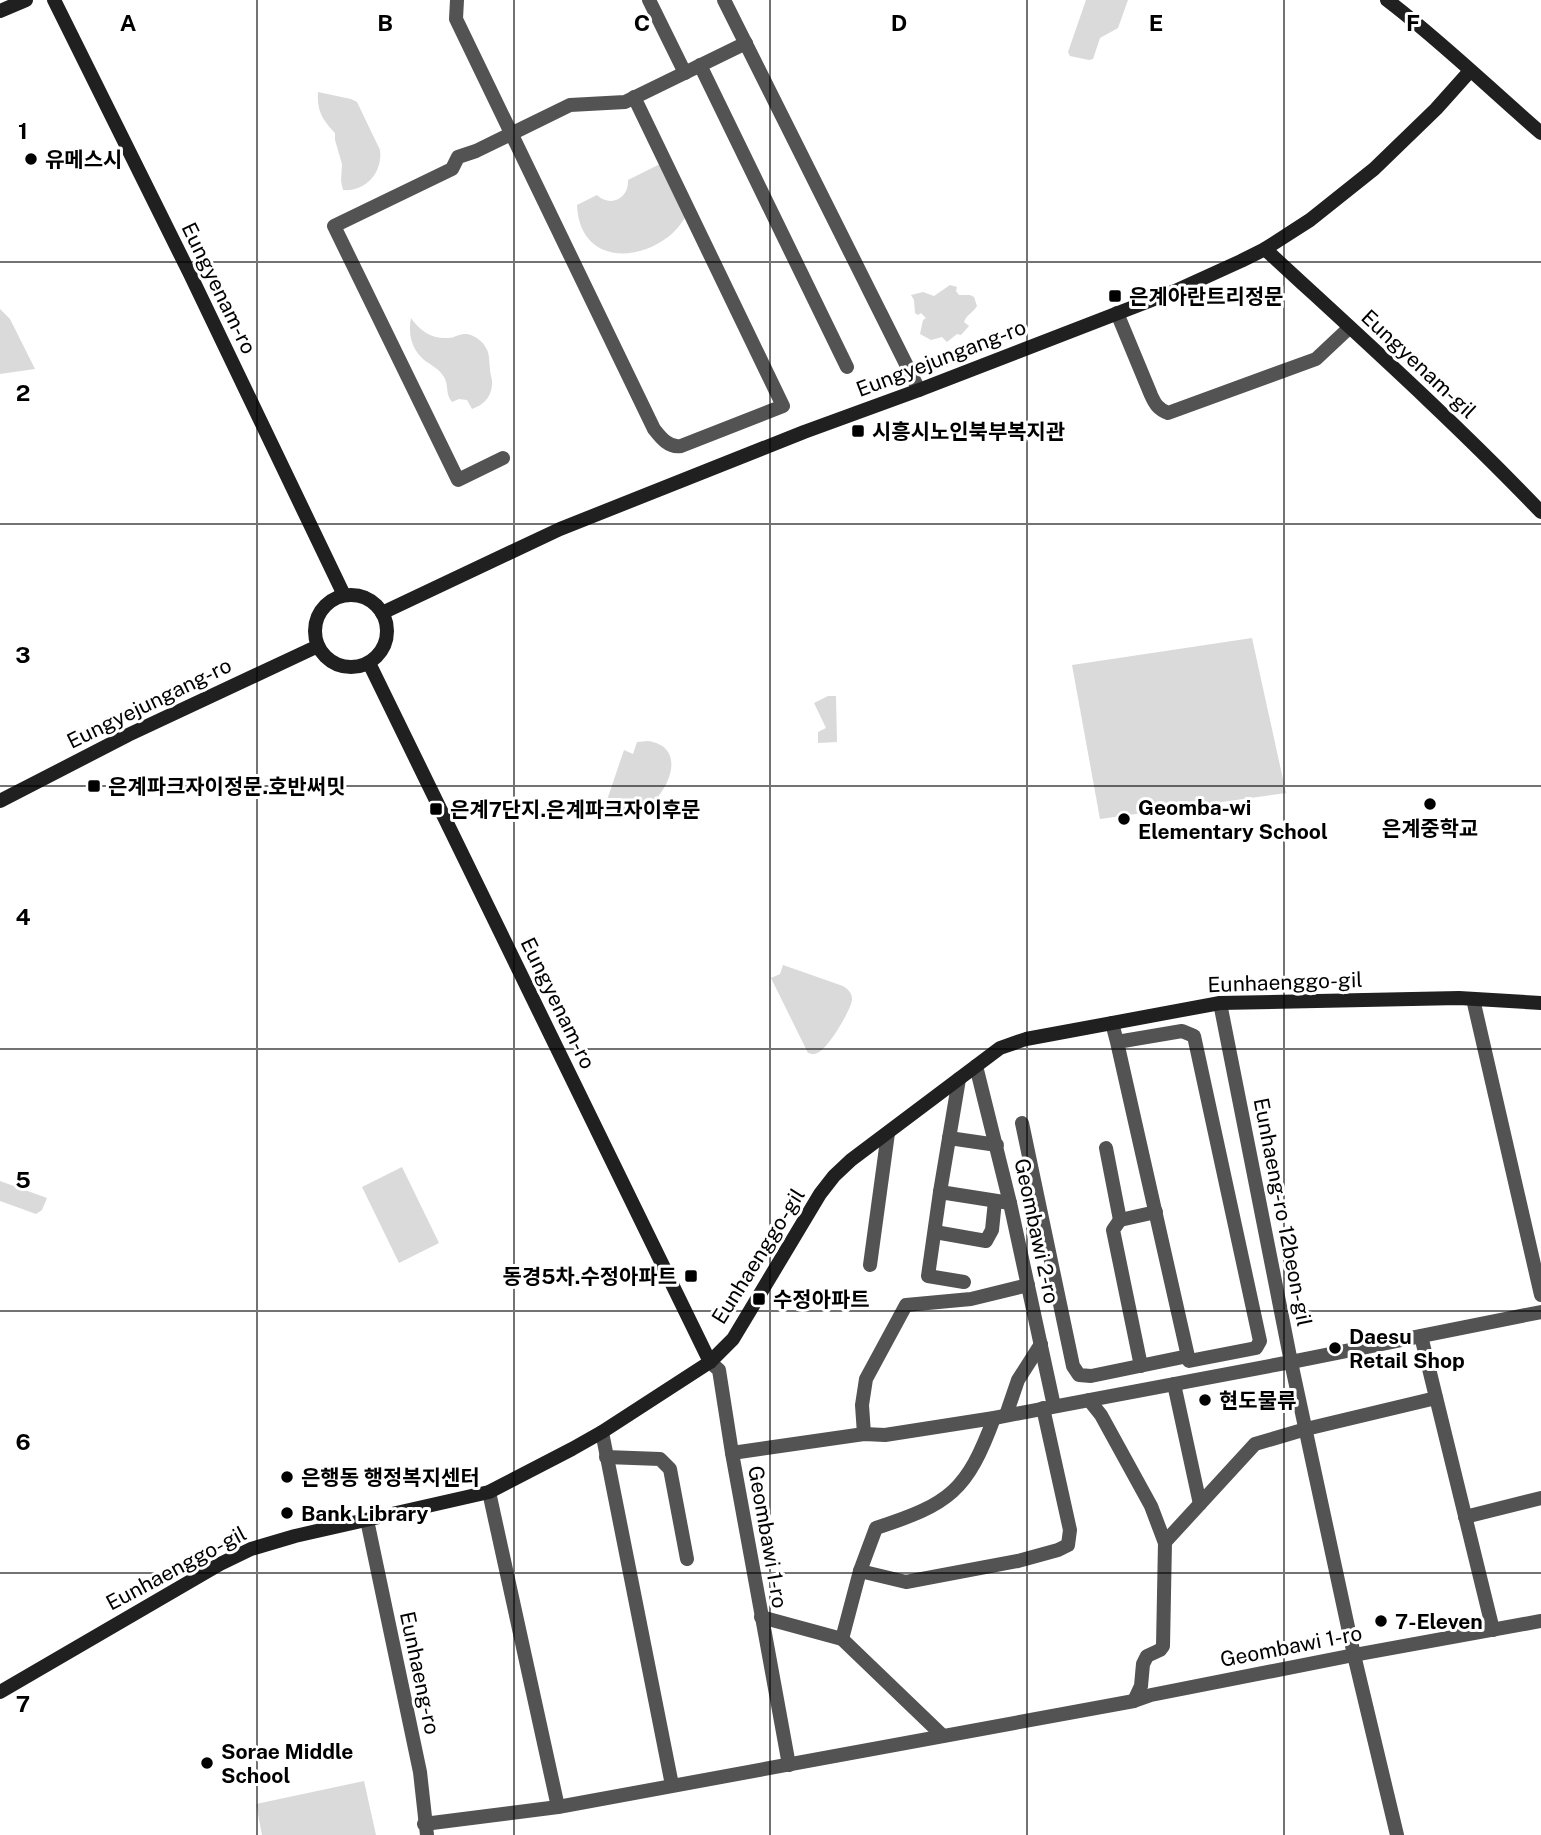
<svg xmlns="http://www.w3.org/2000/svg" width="1541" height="1835" viewBox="0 0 1541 1835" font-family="'Public Sans','Noto Sans KR',sans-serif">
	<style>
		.green { fill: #dadada }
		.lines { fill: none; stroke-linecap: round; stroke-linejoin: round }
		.street { stroke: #535353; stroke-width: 14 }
		.secondary { stroke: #202020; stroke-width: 14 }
		.grid { fill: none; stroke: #000; stroke-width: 2; stroke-opacity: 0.55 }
		.poi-dot { fill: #000; stroke: #fff; stroke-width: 2.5 }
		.labels { text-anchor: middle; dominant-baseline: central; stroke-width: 6; stroke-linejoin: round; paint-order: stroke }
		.poi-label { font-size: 21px; font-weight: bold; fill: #000; stroke: #fff; text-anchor: start }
		.street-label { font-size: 21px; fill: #000; stroke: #fff }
		.grid-label { font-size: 23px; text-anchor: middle; font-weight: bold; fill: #000; stroke: #fff; stroke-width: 6; stroke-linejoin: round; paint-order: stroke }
	</style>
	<rect width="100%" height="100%" fill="#fff"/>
	<!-- green -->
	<g class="green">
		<path d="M1086,0H1128L1118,28L1100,38L1093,59L1089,60L1070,56L1068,52Z"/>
		<path d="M318,92L351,99L357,102L380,150C383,172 366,192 343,190L341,181L342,164L335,140V133C322,119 317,111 318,92Z"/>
		<path d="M660,164L686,216C681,224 676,231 668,237C631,265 579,259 577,205L597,195C611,208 629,198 628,180Z"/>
		<path d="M950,285L957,287L956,291L959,295H970L974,297L977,306C973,313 967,314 964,322L969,326L961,335L957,334L947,342L942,337L931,340L920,334L923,320L926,318L921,313L918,315L915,313L914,300L911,295L923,292L934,296Z"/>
		<path d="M0,309L10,319L35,369L0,374Z"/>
		<path d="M411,318C420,331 432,339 448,338C454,338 459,334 464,334C472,333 483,341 486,348C490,354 489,362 490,369C490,375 493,380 492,385C491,398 483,405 472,409L467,400L459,399L452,402C445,394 449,385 444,377C439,368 430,365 423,359C411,348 408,333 411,318Z"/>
		<path d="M1252,638L1286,793L1100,819L1072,665Z"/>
		<path d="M828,696H836L837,742L818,743V732L826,728L814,703Z"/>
		<path d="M648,741C697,748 658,814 631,813C622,813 614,806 607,800L624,750L633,754L637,742Z"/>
		<path d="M783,965L843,986C848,989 852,993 852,999C852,1009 828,1048 819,1052C814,1055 813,1054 808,1053L771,978L780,974Z"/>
		<path d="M402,1167L439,1243L399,1263L362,1187Z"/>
		<path d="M0,1181L47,1198L42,1210L36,1214L0,1201Z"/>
		<path d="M364,1781L376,1835H262L256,1804Z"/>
	</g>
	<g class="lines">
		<!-- street -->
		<g class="street">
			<path d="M457,0L456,19L654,429C661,438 669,448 681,446L783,406L634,97"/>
			<path d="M649,0L685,73"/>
			<path d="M724,0L919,390"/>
			<path d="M700,65L847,367"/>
			<path d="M1117,313L1151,395C1155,404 1158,409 1168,413L1316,359L1349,328"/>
			<path d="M503,458L458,480L334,226L452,169L458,157L476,151L570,105L625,102L746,43"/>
			<path d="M1473,999L1541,1295"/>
			<path d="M1220,1003L1291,1362L1354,1655L1397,1835"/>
			<path d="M1112,1023L1117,1042L1189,1361L1256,1348L1260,1341L1194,1036L1182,1031L1117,1042"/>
			<path d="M976,1066L1010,1203L1054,1406"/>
			<path d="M1022,1123L1073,1366L1079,1375L1091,1376L1188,1356"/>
			<path d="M949,1138L997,1145"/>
			<path d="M1106,1148L1120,1220L1156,1212"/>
			<path d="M940,1192L959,1079"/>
			<path d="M1120,1220L1113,1230L1141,1366"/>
			<path d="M935,1232L986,1241L992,1230L995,1201"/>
			<path d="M870,1265L888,1133"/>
			<path d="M964,1282L928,1276L940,1192L1010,1203"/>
			<path d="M1421,1336L1493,1630"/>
			<path d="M710,1362L719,1370L732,1453L789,1765"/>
			<path d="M1174,1384L1200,1504"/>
			<path d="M1089,1400L1101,1415L1151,1506L1165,1543"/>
			<path d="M1006,1415L1018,1380L1041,1344"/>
			<path d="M602,1432L672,1785"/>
			<path d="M864,1434L862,1405L866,1379L906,1305L971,1299L1028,1285"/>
			<path d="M732,1453L864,1434L885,1435L994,1418L1291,1362L1541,1312"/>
			<path d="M606,1457L660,1459L670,1469L687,1559"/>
			<path d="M489,1492L558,1807"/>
			<path d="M1465,1517L1541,1498"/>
			<path d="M367,1520L420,1772L427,1835"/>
			<path d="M860,1571L906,1582L1018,1561L1058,1550L1068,1545L1070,1530L1043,1408"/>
			<path d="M761,1617L842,1639L943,1736"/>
			<path d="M842,1639L860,1571L876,1528C950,1504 967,1491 994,1418"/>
			<path d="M1134,1701L1141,1686L1143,1664L1147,1656L1160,1650L1163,1646L1165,1542L1255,1444L1306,1429L1436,1398"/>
			<path d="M424,1824L558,1807L1134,1701L1151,1695L1354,1655L1541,1621"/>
		</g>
		<!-- secondary -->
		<g class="secondary">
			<path d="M54,0L190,274L344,595"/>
			<path d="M1387,0C1441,41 1490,89 1541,133"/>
			<path d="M0,11L26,0"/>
			<path d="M1265,249C1358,335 1453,420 1541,512"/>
			<circle cx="351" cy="631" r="36"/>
			<path d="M382,613L560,529L804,432L919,390L1175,291L1241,261L1265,249L1310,220L1374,169L1436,109L1470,71"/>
			<path d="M369,663L710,1362"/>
			<path d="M0,801L128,735L318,646"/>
			<path d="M0,1692L220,1564L251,1549L295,1536L489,1492L572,1449L602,1432L710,1362L733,1339L820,1194L834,1176L851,1160L1000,1048L1026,1039L1220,1003L1459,998L1541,1003"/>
		</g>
	</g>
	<!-- grid -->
	<path class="grid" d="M257,0V1835M514,0V1835M770,0V1835M1027,0V1835M1284,0V1835M0,262H1541M0,524H1541M0,786H1541M0,1049H1541M0,1311H1541M0,1573H1541"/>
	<!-- markers -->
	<g class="poi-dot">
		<circle cx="31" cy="159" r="7"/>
		<rect x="1108" y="289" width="14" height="14" rx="3.5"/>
		<rect x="851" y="424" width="14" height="14" rx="3.5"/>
		<rect x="87" y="779" width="14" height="14" rx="3.5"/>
		<circle cx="1430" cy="804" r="7"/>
		<rect x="429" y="802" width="14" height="14" rx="3.5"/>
		<circle cx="1124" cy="819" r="7"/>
		<rect x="684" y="1269" width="14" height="14" rx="3.5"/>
		<rect x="752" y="1292" width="14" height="14" rx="3.5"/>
		<circle cx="1335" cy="1348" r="7"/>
		<circle cx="1205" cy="1400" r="7"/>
		<circle cx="287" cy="1477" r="7"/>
		<circle cx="287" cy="1513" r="7"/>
		<circle cx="1381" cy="1621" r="7"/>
		<circle cx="207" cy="1763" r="7"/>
	</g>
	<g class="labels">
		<!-- poi labels -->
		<g class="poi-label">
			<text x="45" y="159">유메스시</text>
			<text x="1129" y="296">은계아란트리정문</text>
			<text x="872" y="431">시흥시노인북부복지관</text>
			<text x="108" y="786">은계파크자이정문.호반써밋</text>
			<text x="1138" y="807">Geomba-wi<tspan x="1138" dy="24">Elementary School</tspan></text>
			<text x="450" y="809">은계7단지.은계파크자이후문</text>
			<text x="1430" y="828" text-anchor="middle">은계중학교</text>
			<text x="677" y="1276" text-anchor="end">동경5차.수정아파트</text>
			<text x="773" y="1299">수정아파트</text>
			<text x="1349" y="1336">Daesu<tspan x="1349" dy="24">Retail Shop</tspan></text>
			<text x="1219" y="1400">현도물류</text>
			<text x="301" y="1477">은행동 행정복지센터</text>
			<text x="301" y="1513">Bank Library</text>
			<text x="1395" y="1621">7-Eleven</text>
			<text x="221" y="1751">Sorae Middle<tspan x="221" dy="24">School</tspan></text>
		</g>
		<!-- street labels -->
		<g class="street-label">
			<text transform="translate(219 288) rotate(64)">Eungyenam-ro</text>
			<text transform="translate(941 358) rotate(-21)">Eungyejungang-ro</text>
			<text transform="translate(1419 364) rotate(43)">Eungyenam-gil</text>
			<text transform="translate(149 703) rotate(-26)">Eungyejungang-ro</text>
			<text transform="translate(1285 982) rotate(-2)">Eunhaenggo-gil</text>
			<text transform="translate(558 1003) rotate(64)">Eungyenam-ro</text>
			<text transform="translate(1283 1212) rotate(79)">Eunhaeng-ro 12beon-gil</text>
			<text transform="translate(1037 1231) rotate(78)">Geombawi 2-ro</text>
			<text transform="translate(758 1256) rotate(-58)">Eunhaenggo-gil</text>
			<text transform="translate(768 1537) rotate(80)">Geombawi 1-ro</text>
			<text transform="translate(176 1568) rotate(-28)">Eunhaenggo-gil</text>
			<text transform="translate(1291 1646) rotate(-11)">Geombawi 1-ro</text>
			<text transform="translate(420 1673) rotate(78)">Eunhaeng-ro</text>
		</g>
	</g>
	<g class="grid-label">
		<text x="128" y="31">A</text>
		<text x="385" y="31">B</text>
		<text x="642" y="31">C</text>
		<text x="899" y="31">D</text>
		<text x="1156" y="31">E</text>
		<text x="1413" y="31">F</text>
		<text x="23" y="139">1</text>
		<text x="23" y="401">2</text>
		<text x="23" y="663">3</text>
		<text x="23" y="925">4</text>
		<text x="23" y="1188">5</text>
		<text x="23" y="1450">6</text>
		<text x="23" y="1712">7</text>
	</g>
</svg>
